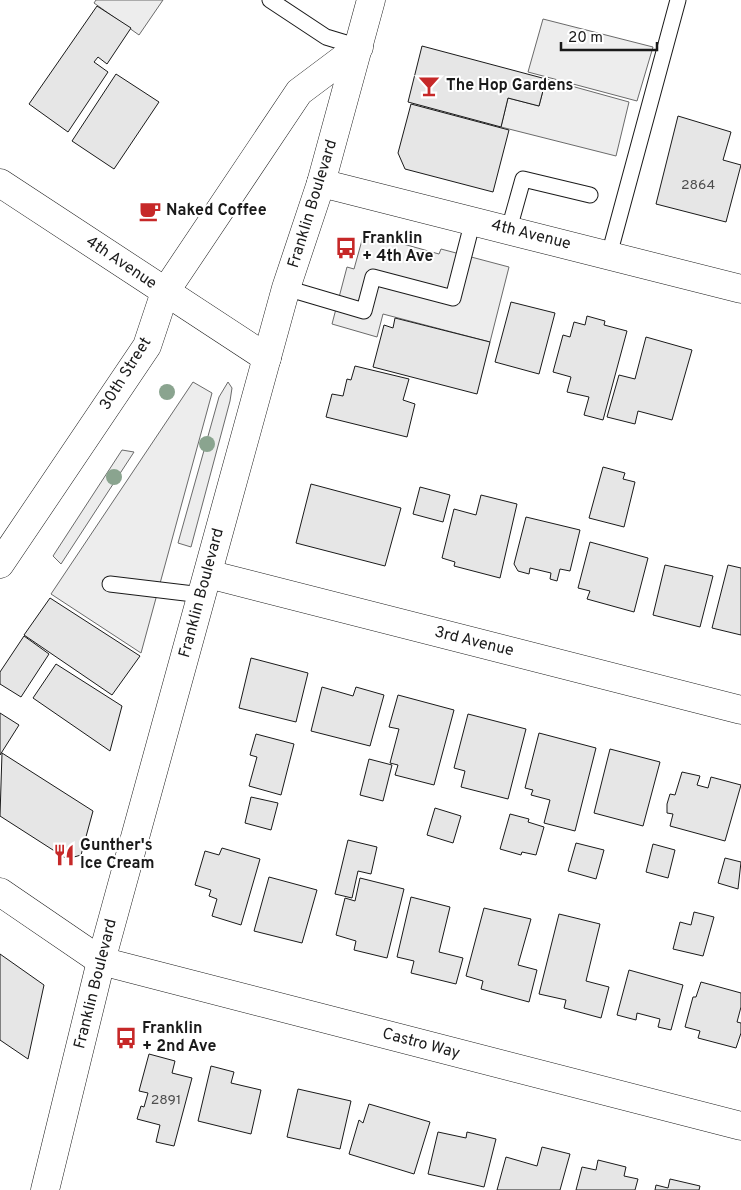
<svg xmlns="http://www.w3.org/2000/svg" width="741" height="1190" viewBox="0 0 741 1190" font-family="Overpass,sans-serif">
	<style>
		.built { fill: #ededed; stroke: #6a6a6a }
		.building { fill: #e6e6e6; stroke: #1a1a1a }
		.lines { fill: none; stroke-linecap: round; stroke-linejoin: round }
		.service-casing { stroke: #1a1a1a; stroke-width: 17 }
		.minor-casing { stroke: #1a1a1a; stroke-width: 29 }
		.secondary-casing { stroke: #1a1a1a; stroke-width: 29 }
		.service { stroke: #fff; stroke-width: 15 }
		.minor { stroke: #fff; stroke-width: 28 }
		.secondary { stroke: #fff; stroke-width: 28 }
		.tree { fill: #8aa48f }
		.labels { text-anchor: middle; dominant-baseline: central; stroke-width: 4; stroke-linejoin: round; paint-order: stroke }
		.number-label { font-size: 14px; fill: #4d4d4d }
		.poi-label { font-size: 16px; font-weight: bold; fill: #1a1a1a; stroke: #fff; text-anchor: start }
		.street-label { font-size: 16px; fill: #1a1a1a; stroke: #fff }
	</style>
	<rect width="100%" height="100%" fill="#fff"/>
	<!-- built -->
	<g class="built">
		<path d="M96,0H163L139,35L94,3Z"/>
		<path d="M543,19L653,47L637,101L528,72Z"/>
		<path d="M546,79L629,102L616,156L501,127L508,98L539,106Z"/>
		<path d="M364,233L439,254L441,249L509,267L490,342L383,314L377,337L332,324L347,267L354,269Z"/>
		<path d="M193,382L212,393L141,653L51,594Z"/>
		<path d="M228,382L232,388L230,401L191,547L178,543L219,397Z"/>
		<path d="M122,450L134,452L61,564L53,556Z"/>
	</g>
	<!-- building -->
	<g class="building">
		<path d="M97,6L131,28L107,64L98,57L94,62L108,72L68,132L29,104Z"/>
		<path d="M422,46L546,79L539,106L508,98L501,127L408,102Z"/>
		<path d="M116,74L159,102L114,169L72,141Z"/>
		<path d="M411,104L509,130L493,192L405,169L398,153Z"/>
		<path d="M678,116L731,132L723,160L741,165L726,222L656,204Z"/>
		<path d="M511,302L555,313L539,374L495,362Z"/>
		<path d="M587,316L605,321L604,325L627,331L603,420L584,415L589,397L567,392L571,377L553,372L563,335L570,337L574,322L585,325Z"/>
		<path d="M395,318L490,342L477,394L373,367L384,325L393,328Z"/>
		<path d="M646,337L692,350L672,420L638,411L635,424L607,417L619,375L635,379Z"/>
		<path d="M355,366L409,379L403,400L415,404L407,437L326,417L332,394L343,396L347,379L351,380Z"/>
		<path d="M603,467L625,473L623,479L635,482L624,527L589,518Z"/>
		<path d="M311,484L401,508L385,566L296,543Z"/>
		<path d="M420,487L450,495L443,522L413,514Z"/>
		<path d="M481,495L517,504L500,578L454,566L455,562L442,558L454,509L476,515Z"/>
		<path d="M526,517L580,530L570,571L560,569L557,581L550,579L551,573L530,568L529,574L518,571L514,564Z"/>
		<path d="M590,542L648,558L634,612L587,599L590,591L578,588Z"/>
		<path d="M665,565L713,576L700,627L653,615Z"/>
		<path d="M728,565L741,568V635L712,628Z"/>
		<path d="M50,598L140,656L112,695L24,635Z"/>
		<path d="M24,636L49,654L21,697L0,684V672Z"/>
		<path d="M251,658L308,673L296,722L239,708Z"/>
		<path d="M56,664L122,706L110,751L33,698Z"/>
		<path d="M322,687L353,696L356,687L384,695L370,746L311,731Z"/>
		<path d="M398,695L454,710L434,785L395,775L398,765L390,763L399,729L389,727Z"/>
		<path d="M0,713L19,725L0,755Z"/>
		<path d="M468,714L526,729L508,799L461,787L465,771L454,768Z"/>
		<path d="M539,733L596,748L575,831L544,823L550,800L531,795L533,790L525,788Z"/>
		<path d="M256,734L294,744L281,795L249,786L257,757L250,755Z"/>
		<path d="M610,749L660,762L643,826L594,813Z"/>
		<path d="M2,753L93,811L81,855L67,859L0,816Z"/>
		<path d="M369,759L392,765L383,801L360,795Z"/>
		<path d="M682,772L700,776L697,785L708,788L711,777L741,785L725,841L670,826L673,814L667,813V804L670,794L675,795Z"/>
		<path d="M251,797L278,803L271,830L245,823Z"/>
		<path d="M435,808L461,816L453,843L427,835Z"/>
		<path d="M510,814L529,819L528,822L544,827L536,855L522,852L521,855L500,849Z"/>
		<path d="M348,840L377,847L371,874L358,871L352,898L335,894Z"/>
		<path d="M576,843L604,850L596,879L568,871Z"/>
		<path d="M653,844L675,850L668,878L646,872Z"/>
		<path d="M222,848L260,859L241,925L212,916L217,899L209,896L211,890L195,885L205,851L219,855Z"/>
		<path d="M725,858L741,862L738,889L718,883Z"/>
		<path d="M269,877L317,890L302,943L254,931Z"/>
		<path d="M360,878L404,889L387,958L354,950L356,941L336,935L345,898L355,901Z"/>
		<path d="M411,897L450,907L439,952L463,958L456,984L411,973L414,961L397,957Z"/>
		<path d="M484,908L531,919L518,965L537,970L529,1002L481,989L483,981L466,976Z"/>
		<path d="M694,912L714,917L703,956L673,949L680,922L691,925Z"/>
		<path d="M559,914L600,924L586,981L609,987L601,1018L564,1008L566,1000L539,994Z"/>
		<path d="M0,954L44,985L28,1059L0,1040Z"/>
		<path d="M629,970L683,985L671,1030L658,1027L660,1019L637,1013L636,1020L617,1015Z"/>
		<path d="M701,982L741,993V1007L737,1022L741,1023V1033L736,1048L698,1038L700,1031L685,1027L693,997H696Z"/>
		<path d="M149,1054L175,1061L172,1073L192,1078L174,1146L156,1142L160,1125L137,1119L141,1106L144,1107L148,1093L139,1091Z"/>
		<path d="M211,1066L234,1072L231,1083L261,1090L251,1134L198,1121Z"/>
		<path d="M298,1089L351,1101L340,1149L287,1137Z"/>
		<path d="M369,1104L430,1122L414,1174L349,1154L359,1120L363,1123Z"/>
		<path d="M438,1132L466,1138L467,1132L496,1139L484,1187L428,1174Z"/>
		<path d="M542,1147L570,1154L560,1190H497L506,1157L537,1166Z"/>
		<path d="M598,1160L626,1167L624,1176L638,1179L635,1190H576L582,1167L596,1170Z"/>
		<path d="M670,1179L700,1186L699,1190H655L656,1185L668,1188Z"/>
	</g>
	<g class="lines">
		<!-- service casing -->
		<g class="service-casing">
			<g id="service">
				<path d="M270,0L326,37L359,47"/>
				<path d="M509,229L523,179L590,195"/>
				<path d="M609,255L678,0"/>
				<path d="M286,288L364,311L373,277L453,298L473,220"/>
				<path d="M110,584L202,595"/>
			</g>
		</g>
		<!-- minor casing -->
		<g class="minor-casing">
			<g id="minor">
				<path d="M0,183L267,358"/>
				<path d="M321,183L741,289"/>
				<path d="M0,564L147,346L165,292L299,92L359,47"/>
				<path d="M208,574L741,710"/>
				<path d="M0,892L101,961L741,1126"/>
			</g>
		</g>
		<!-- secondary casing -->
		<g class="secondary-casing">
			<path id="secondary" d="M45,1190L101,961L286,288L321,183L371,0"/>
		</g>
		<!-- service -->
		<use href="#service" class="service"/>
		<!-- minor -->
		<use href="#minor" class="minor"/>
		<!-- secondary -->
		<use href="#secondary" class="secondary"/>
	</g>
	<!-- trees -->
	<g class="tree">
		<circle cx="167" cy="392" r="8"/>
		<circle cx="207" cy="444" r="8"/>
		<circle cx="114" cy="477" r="8"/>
	</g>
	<!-- icons -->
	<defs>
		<g id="bar-bare" transform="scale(1.725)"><path d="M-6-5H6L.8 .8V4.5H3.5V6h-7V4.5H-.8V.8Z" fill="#c62828" stroke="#fff" stroke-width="2.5" paint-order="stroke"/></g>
		<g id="cafe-bare" transform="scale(1.725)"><path d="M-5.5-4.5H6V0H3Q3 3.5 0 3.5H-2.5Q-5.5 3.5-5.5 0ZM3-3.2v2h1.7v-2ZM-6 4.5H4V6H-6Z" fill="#c62828" stroke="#fff" stroke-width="2.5" paint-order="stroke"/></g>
		<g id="bus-bare" transform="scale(1.725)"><path d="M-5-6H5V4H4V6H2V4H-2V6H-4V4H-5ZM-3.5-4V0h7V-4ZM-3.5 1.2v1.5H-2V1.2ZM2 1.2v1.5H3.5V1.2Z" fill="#c62828" stroke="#fff" stroke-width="2.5" paint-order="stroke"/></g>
		<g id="restaurant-bare" transform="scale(1.725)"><path d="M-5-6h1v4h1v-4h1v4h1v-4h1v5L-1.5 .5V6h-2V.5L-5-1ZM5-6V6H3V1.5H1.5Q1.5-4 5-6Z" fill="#c62828" stroke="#fff" stroke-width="2.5" paint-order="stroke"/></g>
	</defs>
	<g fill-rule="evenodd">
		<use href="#bar-bare" x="429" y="86"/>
		<use href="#cafe-bare" x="150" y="211"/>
		<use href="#bus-bare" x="346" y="248"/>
		<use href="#restaurant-bare" x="64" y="855"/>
		<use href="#bus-bare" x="126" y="1038"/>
	</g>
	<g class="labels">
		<!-- number labels -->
		<g class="number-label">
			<text x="698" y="185">2864</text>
			<text x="166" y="1100">2891</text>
		</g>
		<!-- poi labels -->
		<g class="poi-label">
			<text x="446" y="86">The Hop Gardens</text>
			<text x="166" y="211">Naked Coffee</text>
			<text x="362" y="239">Franklin<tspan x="362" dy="18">+ 4th Ave</tspan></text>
			<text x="80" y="846">Gunther's<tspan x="80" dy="18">Ice Cream</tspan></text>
			<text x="142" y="1029">Franklin<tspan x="142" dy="18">+ 2nd Ave</tspan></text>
		</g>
		<!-- street labels -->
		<g class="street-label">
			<text transform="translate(313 204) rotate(-73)">Franklin Boulevard</text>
			<text transform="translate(531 235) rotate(14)">4th Avenue</text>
			<text transform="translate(121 263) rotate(34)">4th Avenue</text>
			<text transform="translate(126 374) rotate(-58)">30th Street</text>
			<text transform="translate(202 593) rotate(-75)">Franklin Boulevard</text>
			<text transform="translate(474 642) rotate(14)">3rd Avenue</text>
			<text transform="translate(96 984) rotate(-76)">Franklin Boulevard</text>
			<text transform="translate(421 1044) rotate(15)">Castro Way</text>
		</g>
	</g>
	<!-- scale -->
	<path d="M561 42v8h96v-8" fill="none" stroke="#1a1a1a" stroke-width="2.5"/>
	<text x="568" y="42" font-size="15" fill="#1a1a1a" stroke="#ffffff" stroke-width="4" paint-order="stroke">20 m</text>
</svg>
